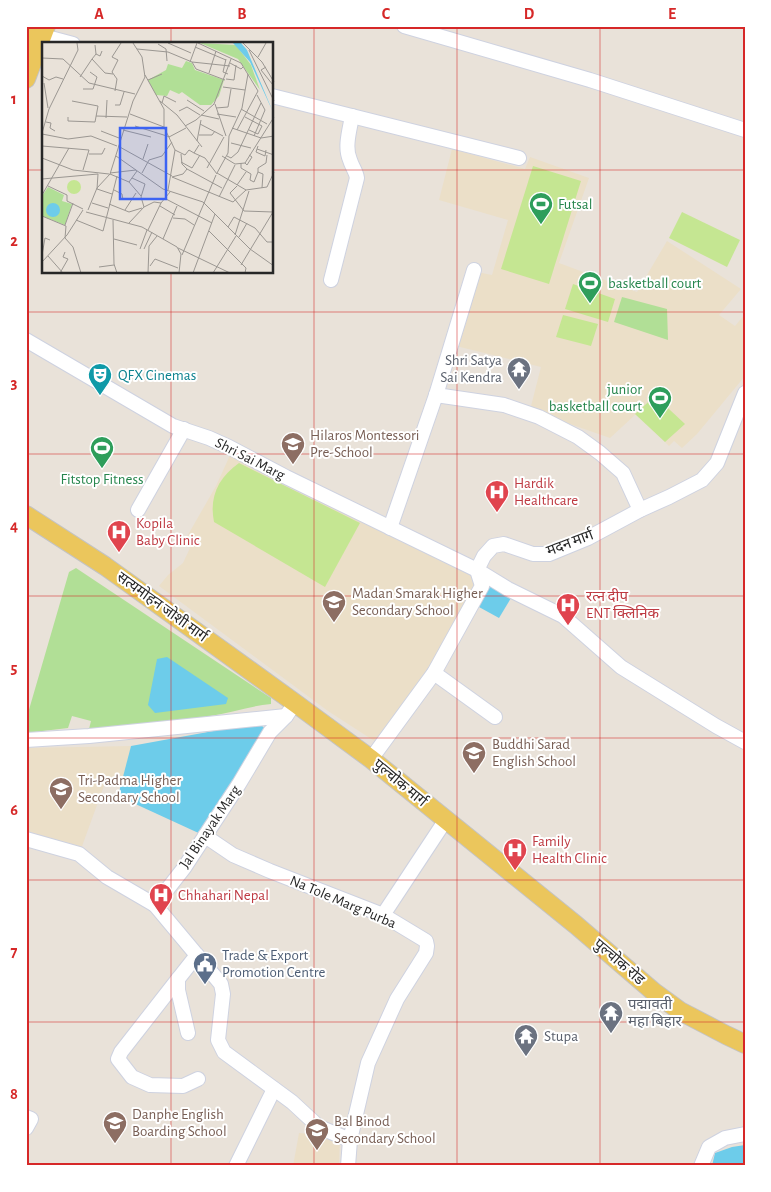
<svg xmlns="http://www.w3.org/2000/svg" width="771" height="1192" viewBox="0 0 771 1192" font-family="'Alegreya Sans','Noto Sans Devanagari',sans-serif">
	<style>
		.education { fill: #ebdfc8 }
		.green { fill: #b1df96 }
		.pitch { fill: #c5e692 }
		.water { fill: #6dccea }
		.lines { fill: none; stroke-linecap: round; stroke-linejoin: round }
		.minor-casing { stroke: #ced2e0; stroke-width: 16 }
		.major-casing { stroke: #c3c3c3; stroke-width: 20 }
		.minor { stroke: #fff; stroke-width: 14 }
		.major { stroke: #ebc65c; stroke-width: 18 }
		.grid { fill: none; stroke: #d62828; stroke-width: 1; stroke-opacity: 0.55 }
		.labels { text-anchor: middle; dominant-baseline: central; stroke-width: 4; stroke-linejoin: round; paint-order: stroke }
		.leisure-label { font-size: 15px; fill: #27864d; stroke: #fff; text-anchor: start }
		.worship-label { font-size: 15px; fill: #5b616d; stroke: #fff; text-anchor: start }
		.culture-label { font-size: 15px; fill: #0d838f; stroke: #fff; text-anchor: start }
		.education-label { font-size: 15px; fill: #785e54; stroke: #fff; text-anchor: start }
		.street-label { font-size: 15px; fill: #272727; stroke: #fff }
		.health-label { font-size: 15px; fill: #be3a42; stroke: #fff; text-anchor: start }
		.service-label { font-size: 15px; fill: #4e5e75; stroke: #fff; text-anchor: start }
		.inset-road { fill: none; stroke: #9b9792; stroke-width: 1 }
		.view { fill: #3c63f3; fill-opacity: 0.15; stroke: #3c63f3; stroke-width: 2.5 }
		.inset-edge { fill: none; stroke: #272727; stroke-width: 2.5 }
		.neatline { fill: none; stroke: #d62828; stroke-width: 2 }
		.grid-label { font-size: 16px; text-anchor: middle; font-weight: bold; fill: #d62828 }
	</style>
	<rect width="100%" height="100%" fill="#e9e2d9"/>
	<!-- education -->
	<g class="education">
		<path d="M452,149L525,169L530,157L589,178L559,263L637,292L667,241L741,289L719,315L735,326L745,314V376L697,434L682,448L674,441L669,446L636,414L610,438L530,410L541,367L456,346L477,272L492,275L508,220L439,200Z"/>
		<path d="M231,453L470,572L479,592L379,744L328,711L159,586L168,575L183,563L190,548L185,540L216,486Z"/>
		<path d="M131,746L122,785L105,783L81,849L26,835V748Z"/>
		<path d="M299,1133L340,1137L339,1166H293Z"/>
	</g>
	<!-- green -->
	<g class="green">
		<path d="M622,297L667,309L668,340L614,322Z"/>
		<path d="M76,568L271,698V704C250,706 230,713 210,716C170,722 129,726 89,729L91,721L72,716L68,728L26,733V720L69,572Z"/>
	</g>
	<!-- pitch -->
	<g class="pitch">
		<path d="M533,166L581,181L549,284L501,269Z"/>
		<path d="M682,212L740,240L727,267L669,238Z"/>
		<path d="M573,284L615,299L608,322L565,309Z"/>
		<path d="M563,315L598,324L591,346L556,337Z"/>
		<path d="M655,396L685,424L665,442L635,414Z"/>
		<path d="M239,463L360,523L325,587L214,522C209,497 218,478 239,463Z"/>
	</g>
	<!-- water -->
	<g class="water">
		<path d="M490,586L511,598L499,618L479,607Z"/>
		<path d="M167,657L228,698L226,704L155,713L148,705L157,659Z"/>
		<path d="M258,723L270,732L205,836L118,796L131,746Z"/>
		<path d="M745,1145V1166H712L715,1153L732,1147Z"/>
	</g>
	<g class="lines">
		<!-- minor casing -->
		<g class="minor-casing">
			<g id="minor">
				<path d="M404,26L590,80L745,130"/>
				<path d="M43,36L73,44"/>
				<path d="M272,96L519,158"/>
				<path d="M331,280L357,178C356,171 352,167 350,160C344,147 350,129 352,116"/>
				<path d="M26,340L173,426L209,438L229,447L286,477L477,570L508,589L563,616L621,667L716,726L745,742"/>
				<path d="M436,395L504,405L539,417L578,437L600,453L623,473L640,510"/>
				<path d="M138,510L184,429"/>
				<path d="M390,528L436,395L474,270"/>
				<path d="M434,673L495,717"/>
				<path d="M26,740L89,736L286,716"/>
				<path d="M371,759L434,673L482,586L477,570L484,556L493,546L504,544L533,554H549L588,538L640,510L669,497L702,480L717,463L745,393"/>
				<path d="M205,836L233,855L270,871L383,915L426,941L427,946L426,953L397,999L368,1063L350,1140L348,1166"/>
				<path d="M26,839L79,854L107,877L155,905L184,868L239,784L270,732L286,716L295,703"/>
				<path d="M155,905L221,984L223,994L218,1040L224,1052L292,1102L319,1127L350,1140"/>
				<path d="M383,915L445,821"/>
				<path d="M178,979L121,1052L118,1059L132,1077L150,1085L183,1086L198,1079"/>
				<path d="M188,1033L178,990V979L197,955"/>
				<path d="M26,1117L31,1119L26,1128"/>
				<path d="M236,1166L274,1089"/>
				<path d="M701,1166L709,1147L725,1138L745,1134"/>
			</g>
		</g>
		<!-- major casing -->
		<g class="major-casing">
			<g id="major">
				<path d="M26,39L31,26"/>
				<path d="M26,79L46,26"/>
				<path d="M26,515L105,566L295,703L371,759L576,925L654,992L680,1011L726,1035L745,1044"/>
			</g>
		</g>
		<!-- minor -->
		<use href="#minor" class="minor"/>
		<!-- major -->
		<use href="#major" class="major"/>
	</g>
	<!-- grid -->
	<path class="grid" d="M171,26V44M314,26V1166M457,26V1166M600,26V1166M26,170H44M272,170H745M171,272V1166M26,312H745M26,454H745M26,596H745M26,738H745M26,880H745M26,1022H745"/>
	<!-- icons -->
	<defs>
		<g id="stadium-pin" transform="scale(1.25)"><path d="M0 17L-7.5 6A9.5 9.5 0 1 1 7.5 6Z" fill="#2e9e5b" stroke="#fff"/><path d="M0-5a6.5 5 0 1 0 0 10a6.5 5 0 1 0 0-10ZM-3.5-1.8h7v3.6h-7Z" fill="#fff"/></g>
		<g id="temple-pin" transform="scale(1.25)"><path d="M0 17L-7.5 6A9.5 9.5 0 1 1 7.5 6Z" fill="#6b7280" stroke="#fff"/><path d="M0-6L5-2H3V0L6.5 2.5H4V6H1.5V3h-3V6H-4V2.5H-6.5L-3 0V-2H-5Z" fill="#fff"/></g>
		<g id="theatre-pin" transform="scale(1.25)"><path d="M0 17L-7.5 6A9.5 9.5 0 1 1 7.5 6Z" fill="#0f9aa8" stroke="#fff"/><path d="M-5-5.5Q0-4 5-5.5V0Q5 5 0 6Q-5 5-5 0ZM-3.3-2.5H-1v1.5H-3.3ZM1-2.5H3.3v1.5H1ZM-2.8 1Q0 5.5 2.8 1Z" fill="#fff"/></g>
		<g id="school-pin" transform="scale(1.25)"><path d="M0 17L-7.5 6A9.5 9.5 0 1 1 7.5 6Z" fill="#8d6e63" stroke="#fff"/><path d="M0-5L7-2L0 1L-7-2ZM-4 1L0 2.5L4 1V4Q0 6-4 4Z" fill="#fff"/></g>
		<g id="hospital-pin" transform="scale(1.25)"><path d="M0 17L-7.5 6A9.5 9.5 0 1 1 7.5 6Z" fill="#e0444e" stroke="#fff"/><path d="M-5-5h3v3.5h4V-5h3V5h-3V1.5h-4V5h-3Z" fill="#fff"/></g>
		<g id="civic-pin" transform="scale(1.25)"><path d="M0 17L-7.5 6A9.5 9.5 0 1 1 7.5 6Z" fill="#5c6f8a" stroke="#fff"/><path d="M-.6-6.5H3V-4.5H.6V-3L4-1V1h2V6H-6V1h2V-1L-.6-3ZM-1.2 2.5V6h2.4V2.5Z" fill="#fff"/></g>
	</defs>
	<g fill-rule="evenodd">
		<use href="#stadium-pin" x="541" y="204"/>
		<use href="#stadium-pin" x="590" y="283"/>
		<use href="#temple-pin" x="519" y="369"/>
		<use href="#theatre-pin" x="100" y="375"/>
		<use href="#stadium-pin" x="660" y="398"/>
		<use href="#school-pin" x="293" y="444"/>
		<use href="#stadium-pin" x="102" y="448"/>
		<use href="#hospital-pin" x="497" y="492"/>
		<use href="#hospital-pin" x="119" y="532"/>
		<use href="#school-pin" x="334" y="602"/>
		<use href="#hospital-pin" x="568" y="605"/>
		<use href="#school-pin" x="474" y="753"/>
		<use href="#school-pin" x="61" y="789"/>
		<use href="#hospital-pin" x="515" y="850"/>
		<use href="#hospital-pin" x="161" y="895"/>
		<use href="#civic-pin" x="205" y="964"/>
		<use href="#temple-pin" x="611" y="1013"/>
		<use href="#temple-pin" x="526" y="1036"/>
		<use href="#school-pin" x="115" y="1123"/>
		<use href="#school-pin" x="317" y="1130"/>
	</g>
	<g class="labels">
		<!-- leisure labels -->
		<g class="leisure-label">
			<text x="558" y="204">Futsal</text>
			<text x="608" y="283">basketball court</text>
			<text x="642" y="389" text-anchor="end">junior<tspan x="642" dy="17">basketball court</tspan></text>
			<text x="102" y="479" text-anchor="middle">Fitstop Fitness</text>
		</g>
		<!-- worship labels -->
		<g class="worship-label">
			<text x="502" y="360" text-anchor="end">Shri Satya<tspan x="502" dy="17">Sai Kendra</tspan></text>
			<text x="628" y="1004">पद्मावती<tspan x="628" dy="17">महा बिहार</tspan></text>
			<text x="544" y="1036">Stupa</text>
		</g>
		<!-- culture labels -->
		<g class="culture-label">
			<text x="118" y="375">QFX Cinemas</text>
		</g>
		<!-- education labels -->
		<g class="education-label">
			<text x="310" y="435">Hilaros Montessori<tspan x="310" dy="17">Pre-School</tspan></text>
			<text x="352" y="593">Madan Smarak Higher<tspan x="352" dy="17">Secondary School</tspan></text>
			<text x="492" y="744">Buddhi Sarad<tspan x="492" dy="17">English School</tspan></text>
			<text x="78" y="780">Tri-Padma Higher<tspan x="78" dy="17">Secondary School</tspan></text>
			<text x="132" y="1114">Danphe English<tspan x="132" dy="17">Boarding School</tspan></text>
			<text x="334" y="1121">Bal Binod<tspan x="334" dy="17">Secondary School</tspan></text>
		</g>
		<!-- street labels -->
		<g class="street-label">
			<text transform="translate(250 459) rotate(27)">Shri Sai Marg</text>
			<text transform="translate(570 543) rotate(-21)">मदन मार्ग</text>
			<text transform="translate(162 607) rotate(36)">सत्यमोहन जोशी मार्ग</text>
			<text transform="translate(400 783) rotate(40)">पुल्चोक मार्ग</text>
			<text transform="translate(210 827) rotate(-56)">Jal Binayak Marg</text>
			<text transform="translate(343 902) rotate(23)">Na Tole Marg Purba</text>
			<text transform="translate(619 962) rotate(41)">पुल्चोक रोड</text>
		</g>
		<!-- health labels -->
		<g class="health-label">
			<text x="514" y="483">Hardik<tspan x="514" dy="17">Healthcare</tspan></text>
			<text x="136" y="523">Kopila<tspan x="136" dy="17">Baby Clinic</tspan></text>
			<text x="586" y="596">रत्न दीप<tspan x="586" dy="17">ENT क्लिनिक</tspan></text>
			<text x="532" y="841">Family<tspan x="532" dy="17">Health Clinic</tspan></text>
			<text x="178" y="895">Chhahari Nepal</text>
		</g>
		<!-- service labels -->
		<g class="service-label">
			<text x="222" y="955">Trade &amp; Export<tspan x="222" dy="17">Promotion Centre</tspan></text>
		</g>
	</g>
	<!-- overview -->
	<g transform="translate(42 42)">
		<rect width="231" height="231" fill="#e9e2d9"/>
		<path d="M158,1L194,3L209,23L218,48L196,17ZM144,19L150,21L153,28L182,38L177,54L169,63H158L140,50L137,52L128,48L125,54L114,53L106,38L124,28L126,22L140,26ZM6,145L22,153L20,159L30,162L23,183L0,174V154Z" fill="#b1df96"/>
		<path d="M25 145a7 7 0 1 1 14 0a7 7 0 1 1-14 0Z" fill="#c5e692"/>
		<path d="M191,1H199L205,8L231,70L208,20ZM4 168a7 7 0 1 1 14 0a7 7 0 1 1-14 0Z" fill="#6dccea"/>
		<path class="inset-road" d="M126,1L149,11M156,1L199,21L216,49M201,1L220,20L232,40M116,2L124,7L125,19M53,3L54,12L58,14L60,9M153,5L184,18M95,7L126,10L150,20L154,27L183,38M207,8L232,59M54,12L50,17L63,31L71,32M216,15L224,1M0,16L21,17L47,41L93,52M184,17L181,30L186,32M148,20L155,1M150,20L188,24M188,21L199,27L201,25M224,25L219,28L231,43M167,31L174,9M103,33L122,67V85L133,108L143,113L147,108L152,111L157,103M0,34L7,38L14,35L21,37M38,35L50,17M184,37L192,38L194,23M106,38L120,32M2,41L6,66M181,45L203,48M41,47H51L55,35L48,30M73,49L75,37L70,30L76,18L70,15L79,1M145,58L162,69M118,59L135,73L160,105M120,61L122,54L134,60M173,62L184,94M73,63H78L82,50M174,66L186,65L189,47M199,67L225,82M137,69L145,65L158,73M88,72L122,85M175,72L194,75M159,73L177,77M54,74L85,75M26,75V79L53,80L56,64L30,59M203,75L220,84L216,92L207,88M64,76L65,58M4,80L9,81L8,86L13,89M158,82L181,94M93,84L128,95M143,84L154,78L172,62L189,17M190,86L219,96L232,94M81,88L109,95M195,88L216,49M59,89L77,96M0,91L7,67L36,8L35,1M0,92L26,97L49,94L75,104M157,93H170L173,89M187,94L200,66L206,32M212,94L223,68L215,53M127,95L144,86M155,99L159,78M189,101L209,106M0,104L47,108L41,128M76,104L130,134M216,104L215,107L232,113M215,107L214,110L223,114L224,108M152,111L163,116L175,132M47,112H60L63,106M139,112L140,122L145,127L180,146M74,114L121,147L161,160L208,207L232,224M180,114L193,122M185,114L189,116L196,110L219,61M0,116L31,128L67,132M101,117L106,102M139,120L150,126L158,113M199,121V126L209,132L208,138L212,140L216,130M203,121L205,123L210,115L207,113M193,122L203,121L232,75M165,126L182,95M68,131L94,128M100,131L107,118L120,114L130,100M175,131L186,111L187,94M175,131L204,148M56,132L55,147L70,152M68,132L87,140L95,129M130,135L191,160L204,148L225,145L232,130M130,135L141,132L145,127M90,136L103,142L99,155L102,165M0,137L56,132M87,140L99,154M195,143L204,130M6,144L25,153V159L41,167M195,144L188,151L202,169M220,146L221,132L216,130V126L224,121L225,113M72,148L80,152L81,158M126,148L133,108M0,153L27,106M177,155L193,123M124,157L170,181M50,161L66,166M67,162L87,170L100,166M118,164L133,173M46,168L55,146L68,132L91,59L103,35L100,15L91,1M83,168L94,151M202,169L231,170M44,170L100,185L135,205L139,212L137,231M0,174L24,184L23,196L31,205L39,231M131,176L143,177L152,183M34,178L61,189L75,134M71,178L72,222L75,231M87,181L102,165L112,160L119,161L128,150M23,183L31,161M186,185L192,175L213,186L225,200H232M106,188L119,161M167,189L204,226L203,231M193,193L207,149M197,195L205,181M72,197L95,203M121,197L135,164M136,206L188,231M98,207L105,188M102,207L110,190M0,213L3,196L8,198M140,213L174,133M6,214L21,231M0,220L25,193L41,168M199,223L231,170M108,224L113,217L136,226M57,225L72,223M18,231L26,217L21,215L23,210M106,231L107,204L115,194M151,231L173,172M171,231L194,194"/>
		<path class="view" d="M78,86H124V157H78Z"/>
		<rect width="231" height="231" class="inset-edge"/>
	</g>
	<!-- border -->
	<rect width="771" height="1192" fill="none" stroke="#ffffff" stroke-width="55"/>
	<rect x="28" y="28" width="716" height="1136" class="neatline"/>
	<g class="grid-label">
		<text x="99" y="19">A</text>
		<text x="242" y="19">B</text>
		<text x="386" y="19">C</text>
		<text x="529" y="19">D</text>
		<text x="672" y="19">E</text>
		<text x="14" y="104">1</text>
		<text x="14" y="246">2</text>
		<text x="14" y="388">3</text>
		<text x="14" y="531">4</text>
		<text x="14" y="673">5</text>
		<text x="14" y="815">6</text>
		<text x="14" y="957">7</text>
		<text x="14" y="1099">8</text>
	</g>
</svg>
